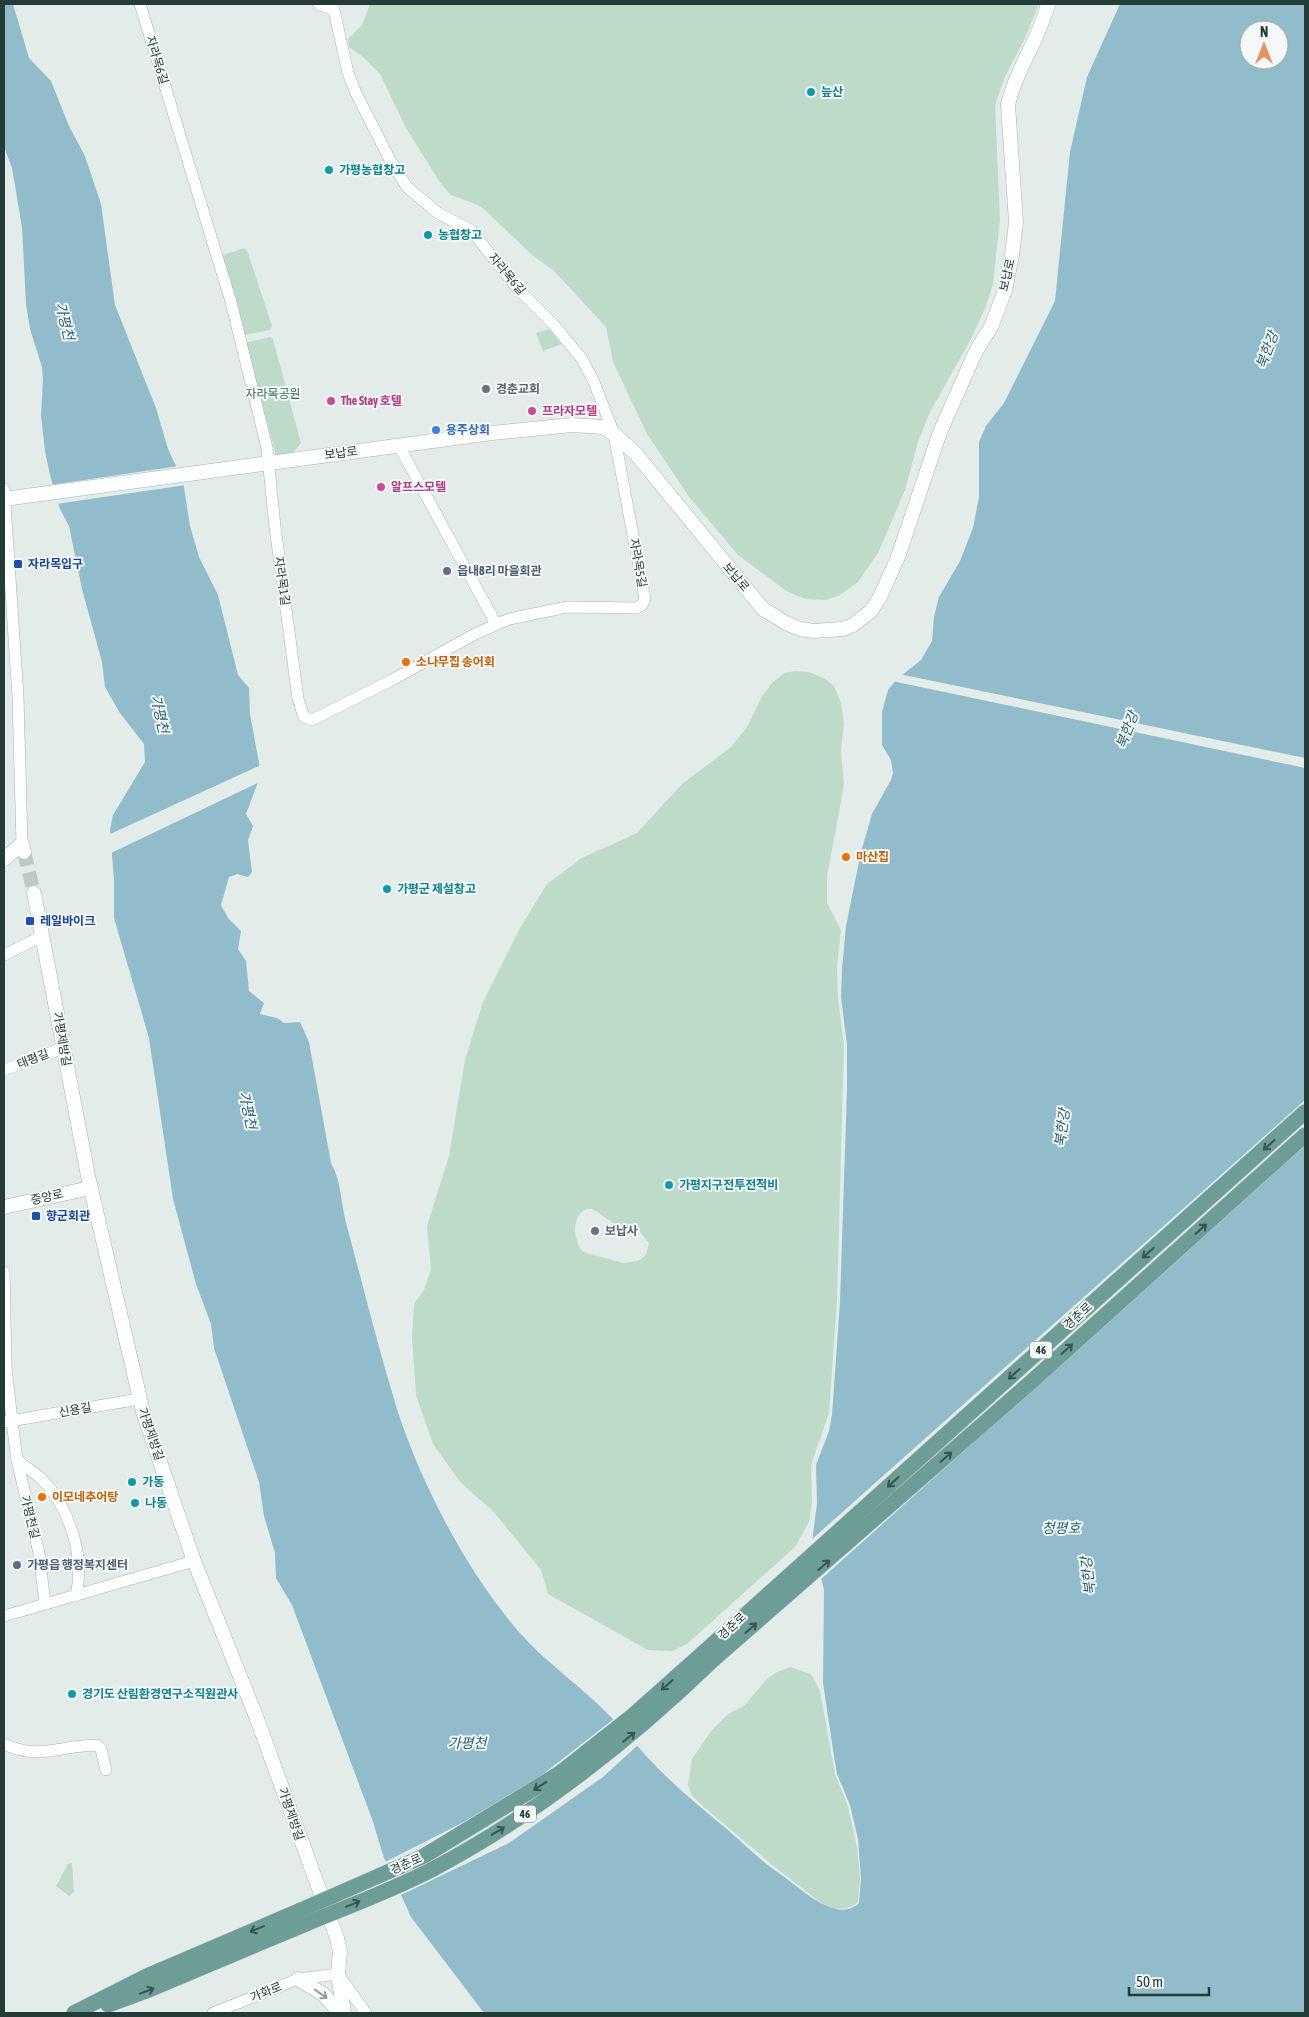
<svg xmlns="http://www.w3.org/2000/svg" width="1309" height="2017" viewBox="0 0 1309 2017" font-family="'Asap Condensed','Noto Sans KR',sans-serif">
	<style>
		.green { fill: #bedbc9; fill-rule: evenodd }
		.water { fill: #90bccc; fill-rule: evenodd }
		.pier { fill: #e3ece9 }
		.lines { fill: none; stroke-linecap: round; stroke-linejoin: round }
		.tertiary-tunnel { stroke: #bdc9c6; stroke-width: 14; stroke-dasharray: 14 7; stroke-linecap: butt }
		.minor-casing { stroke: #a6b4b0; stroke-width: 12 }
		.tertiary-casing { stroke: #a6b4b0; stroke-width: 15 }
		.primary-casing { stroke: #c2c8c7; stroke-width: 16 }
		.minor { stroke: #fff; stroke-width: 11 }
		.tertiary { stroke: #fff; stroke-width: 14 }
		.primary { stroke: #6c9d96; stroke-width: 15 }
		.primary-bridge-casing { stroke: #c2c8c7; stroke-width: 16; stroke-linecap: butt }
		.primary-bridge { stroke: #6c9d96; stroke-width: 15 }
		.oneway { stroke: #365450 }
		.oneway2 { stroke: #929e9c }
		.culture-dot { fill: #0f9aa8; stroke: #f4f8f7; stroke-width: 2 }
		.worship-dot { fill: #6b7280; stroke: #f4f8f7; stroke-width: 2 }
		.hotel-dot { fill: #d1479c; stroke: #f4f8f7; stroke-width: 2 }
		.shop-dot { fill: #3f7fe0; stroke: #f4f8f7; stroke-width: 2 }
		.transit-dot { fill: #1a4fb4; stroke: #f4f8f7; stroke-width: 2 }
		.service-dot { fill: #5c6f8a; stroke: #f4f8f7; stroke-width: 2 }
		.food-dot { fill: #e8710a; stroke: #f4f8f7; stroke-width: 2 }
		.labels { text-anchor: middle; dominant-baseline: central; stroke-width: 4; stroke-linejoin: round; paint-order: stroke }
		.shield { fill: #f4f8f7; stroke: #627471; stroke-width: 1 }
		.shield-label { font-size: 11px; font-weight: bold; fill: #243c38 }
		.street-label { font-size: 12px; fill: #243c38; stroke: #f4f8f7 }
		.culture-label { font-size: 12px; font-weight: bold; fill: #0d838f; stroke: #f4f8f7; text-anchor: start }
		.worship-label { font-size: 12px; font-weight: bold; fill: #5b616d; stroke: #f4f8f7; text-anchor: start }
		.park-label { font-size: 12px; fill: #326f50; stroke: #f4f8f7 }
		.hotel-label { font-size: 12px; font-weight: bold; fill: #b23c85; stroke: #f4f8f7; text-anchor: start }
		.shop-label { font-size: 12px; font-weight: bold; fill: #366cbe; stroke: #f4f8f7; text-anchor: start }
		.transit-label { font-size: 12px; font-weight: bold; fill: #164399; stroke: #f4f8f7; text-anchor: start }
		.service-label { font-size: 12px; font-weight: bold; fill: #4e5e75; stroke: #f4f8f7; text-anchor: start }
		.food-label { font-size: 12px; font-weight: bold; fill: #c56008; stroke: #f4f8f7; text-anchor: start }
		.water-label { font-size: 14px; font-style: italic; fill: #245d72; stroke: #f4f8f7 }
	</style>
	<rect width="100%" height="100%" fill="#e3ece9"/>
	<!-- green -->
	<g class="green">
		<path d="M370,4H1039L1025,38L1004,79L995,105L1000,220L993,284L986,306L973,335L929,414L918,442L905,490L878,553L858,582L840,595L826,600L806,599L788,592L738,555L690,498L647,434L613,362L606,327L554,271L530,253L486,211L478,205L451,195L439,181L406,128L380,74L362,56L349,47L348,39L362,25Z"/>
		<path d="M244,248L247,250L272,326L270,330L245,335L221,256Z"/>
		<path d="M549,329L562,344L543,351L536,333Z"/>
		<path d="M270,337L273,339L301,443L293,453L276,455L246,344L248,342Z"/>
		<path d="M795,671L809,672L824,678L834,686L841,703L844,724L841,750L844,785L827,877V903L841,930L837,967L838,998L844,1045L837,1301L829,1413L811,1465L812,1503L809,1522L795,1547L687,1644L672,1651L648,1650L548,1594L541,1570L493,1511L461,1483L433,1444L416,1395L412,1338L414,1304L424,1290L431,1269L427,1226L449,1156L465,1060L483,1002L520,928L547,884L582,858L637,833L682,784L731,747L747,727L761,698L772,683L784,673ZM586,1209H592L618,1226L639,1231L649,1243L646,1255L638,1261L623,1263L583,1252C573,1240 571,1217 586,1209Z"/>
		<path d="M790,1667L811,1674L820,1691L835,1774L848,1806L857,1847L860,1878L858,1902C850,1910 835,1910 825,1906L776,1868L705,1808L692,1796L688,1785L692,1759L712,1730L728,1714L744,1706L766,1680L775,1673Z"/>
		<path d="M72,1863L74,1892L69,1896L56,1886L68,1864Z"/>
	</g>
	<!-- water -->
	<path class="water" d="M4,4H13L29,58L51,81L69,126L85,156L101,204L115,305L156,408L168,449L183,481L190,526L199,557L218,595L238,675L249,688L250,714L261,774L246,814L253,826L248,840L252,872L248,877L237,874L229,877L221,905L228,918L241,931L238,949L246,961L249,991L264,1003L260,1014L277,1018L284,1023L300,1022L309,1042L331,1163C341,1180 341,1203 346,1223C363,1285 378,1348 397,1409C421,1484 467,1572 519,1632C546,1663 582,1687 611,1717C625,1730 637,1746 650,1760C674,1786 702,1808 729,1831C745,1845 762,1862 780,1874C800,1887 836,1925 859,1903L861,1878L858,1839L850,1805L837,1774L834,1756L823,1683L824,1590L812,1542L817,1503L816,1465L829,1431L832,1415L840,1302L847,1090V1045L841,997L842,970L846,926L861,852L872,814L891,780L893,773L891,760L882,745V712L888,690L896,680L921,660L932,641L934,617L939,597L960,561L973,528L979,497V442L986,426L1004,403L1055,301L1070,152L1087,77L1120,4H1305V2013H484L411,1917L384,1858L372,1819L292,1605L276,1578L275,1553L264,1516L259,1482L214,1348L211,1324L196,1284L173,1199L149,1038L114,918V880L110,830L113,815L145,762L144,744L120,713L105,687L102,662L82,589L69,526L60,509L50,475L45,451L41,415L43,380L42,367L30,329L26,304L22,227L12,168L4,147ZM1249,30H1279V60H1249Z"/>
	<!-- pier -->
	<g class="pier">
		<path d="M179,466L186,485L56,504L50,485Z"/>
		<path d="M899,674L1305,758V768L892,681Z"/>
		<path d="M261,765L262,781L109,854L108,835Z"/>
		<path d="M1305,1100V1145L819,1581L810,1541Z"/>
		<path d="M615,1718L639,1744L603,1777L509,1843L399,1896L383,1863L462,1823L538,1778Z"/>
	</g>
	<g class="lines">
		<!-- tertiary-tunnel -->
		<path class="tertiary-tunnel" d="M24,852L34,893"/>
		<!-- minor casing -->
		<g class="minor-casing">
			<g id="minor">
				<path d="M140,4L231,302L267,448L275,527L298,699L304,717L312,720L392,680L475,634L509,619L567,607L636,608L642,605L645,599L614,434L594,382L582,359L554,325L518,289L471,230L438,213L407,187L390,160L356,93L348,73L334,10L318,4"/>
				<path d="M399,446L496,624"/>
				<path d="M4,489L18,697L22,844"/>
				<path d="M4,955L42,936"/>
				<path d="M4,1070L63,1048"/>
				<path d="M4,1272L6,1367L12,1421L17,1460L39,1553L45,1604"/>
				<path d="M4,1422L139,1399"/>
				<path d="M17,1460C25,1467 34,1472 42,1479C70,1509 85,1556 76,1596"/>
				<path d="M4,1616L194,1561"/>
				<path d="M4,1744C40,1761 61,1745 97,1745L101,1749L106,1770"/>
				<path d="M213,2013L298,1979L338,1974L366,2013"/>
			</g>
		</g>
		<!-- tertiary casing -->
		<g class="tertiary-casing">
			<g id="tertiary">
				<path d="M4,499L492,433L572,425L603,427L614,434L636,454L763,609L786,623L800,629L814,631L843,629L853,625L871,611L880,597L898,557L940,432L976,351L992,325L1005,290L1012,255L1016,222L1008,105C1016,69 1039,40 1048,4"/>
				<path d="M4,859L22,844L24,852"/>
				<path d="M34,893L88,1176L143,1412L194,1561L257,1719L337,1938L340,1952L338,1974L344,2013"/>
				<path d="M4,1207L90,1188"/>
				<path d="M298,1979L323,1994L340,2013"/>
			</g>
		</g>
		<!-- primary casing -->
		<g class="primary-casing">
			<g id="primary">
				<path d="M704,1652L1305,1112"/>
				<path d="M714,1659L1030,1383L1305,1135"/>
				<path d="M108,2005L146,1991L308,1923"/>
				<path d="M74,2013L147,1976L301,1910"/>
			</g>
		</g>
		<!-- minor -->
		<use href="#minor" class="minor"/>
		<!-- tertiary -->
		<use href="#tertiary" class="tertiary"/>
		<!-- primary -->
		<use href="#primary" class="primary"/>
		<!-- primary-bridge casing -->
		<g class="primary-bridge-casing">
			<g id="primary-bridge">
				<path d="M301,1910L424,1856L560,1773L631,1717L704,1652"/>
				<path d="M308,1923C349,1906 393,1890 433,1869C537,1814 629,1741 714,1659"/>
			</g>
		</g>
		<!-- primary-bridge -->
		<use href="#primary-bridge" class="primary-bridge"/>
	</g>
	<!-- one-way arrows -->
	<defs><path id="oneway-shaft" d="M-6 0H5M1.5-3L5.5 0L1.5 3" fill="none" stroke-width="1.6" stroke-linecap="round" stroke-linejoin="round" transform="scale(1.25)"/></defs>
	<g class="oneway">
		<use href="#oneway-shaft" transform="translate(1269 1145) rotate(138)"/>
		<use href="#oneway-shaft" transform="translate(1201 1229) rotate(-42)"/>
		<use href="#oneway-shaft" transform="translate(1148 1253) rotate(138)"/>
		<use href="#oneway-shaft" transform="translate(1067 1349) rotate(-42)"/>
		<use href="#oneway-shaft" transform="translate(1014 1374) rotate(138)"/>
		<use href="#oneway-shaft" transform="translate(946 1457) rotate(-41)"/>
		<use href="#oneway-shaft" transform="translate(893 1482) rotate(138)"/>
		<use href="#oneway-shaft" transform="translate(824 1565) rotate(-41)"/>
		<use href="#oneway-shaft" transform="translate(751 1628) rotate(-41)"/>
		<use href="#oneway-shaft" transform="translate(667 1685) rotate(138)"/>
		<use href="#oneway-shaft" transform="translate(629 1737) rotate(-39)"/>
		<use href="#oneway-shaft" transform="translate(540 1786) rotate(147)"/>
		<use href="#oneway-shaft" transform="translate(498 1831) rotate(-31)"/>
		<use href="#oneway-shaft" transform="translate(353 1904) rotate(-23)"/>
		<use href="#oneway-shaft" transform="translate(257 1929) rotate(157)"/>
		<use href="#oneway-shaft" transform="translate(147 1991) rotate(-21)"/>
	</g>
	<use class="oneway2" href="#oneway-shaft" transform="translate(321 1994) rotate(36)"/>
	<!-- markers -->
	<g class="culture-dot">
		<circle cx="811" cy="92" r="5"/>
		<circle cx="329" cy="170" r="5"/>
		<circle cx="428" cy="235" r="5"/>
		<circle cx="387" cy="889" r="5"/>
		<circle cx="669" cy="1185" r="5"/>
		<circle cx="132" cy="1482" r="5"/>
		<circle cx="135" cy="1503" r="5"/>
		<circle cx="72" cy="1694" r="5"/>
	</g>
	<g class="worship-dot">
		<circle cx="486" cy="389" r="5"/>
		<circle cx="595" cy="1231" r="5"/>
	</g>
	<g class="hotel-dot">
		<circle cx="331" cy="401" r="5"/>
		<circle cx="532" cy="411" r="5"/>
		<circle cx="381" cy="487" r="5"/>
	</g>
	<circle class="shop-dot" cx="436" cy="430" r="5"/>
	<g class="transit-dot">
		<rect x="13" y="559" width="10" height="10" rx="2.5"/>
		<rect x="25" y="916" width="10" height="10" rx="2.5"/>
		<rect x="31" y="1211" width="10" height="10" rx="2.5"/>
	</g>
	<g class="service-dot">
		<circle cx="447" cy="571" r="5"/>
		<circle cx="17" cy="1565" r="5"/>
	</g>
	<g class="food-dot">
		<circle cx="406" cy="662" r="5"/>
		<circle cx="846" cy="857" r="5"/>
		<circle cx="42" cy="1497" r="5"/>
	</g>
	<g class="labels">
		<!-- shield labels -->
		<g class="shield">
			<rect x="1030" y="1341.5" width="22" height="17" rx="4"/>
			<rect x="514" y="1805.5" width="22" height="17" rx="4"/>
		</g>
		<g class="shield-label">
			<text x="1041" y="1350">46</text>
			<text x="525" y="1814">46</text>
		</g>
		<!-- street labels -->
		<g class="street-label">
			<text transform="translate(157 60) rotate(73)">자라목6길</text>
			<text transform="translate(507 274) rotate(50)">자라목6길</text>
			<text transform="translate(1007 275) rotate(-77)">보납로</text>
			<text transform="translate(341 453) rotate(-7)">보납로</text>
			<text transform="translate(638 563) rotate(80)">자라목5길</text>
			<text transform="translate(736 577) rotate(50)">보납로</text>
			<text transform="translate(282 581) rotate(82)">자라목1길</text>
			<text transform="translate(62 1039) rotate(80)">가평제방길</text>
			<text transform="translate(33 1059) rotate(-21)">태평길</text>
			<text transform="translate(47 1197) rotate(-13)">중앙로</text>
			<text transform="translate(1078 1316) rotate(-42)">경춘로</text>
			<text transform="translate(75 1410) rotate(-10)">신용길</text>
			<text transform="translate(151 1434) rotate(71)">가평제방길</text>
			<text transform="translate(30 1517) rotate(76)">가평천길</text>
			<text transform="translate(732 1626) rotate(-43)">경춘로</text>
			<text transform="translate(291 1814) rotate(71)">가평제방길</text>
			<text transform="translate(406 1864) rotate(-24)">경춘로</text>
			<text transform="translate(266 1992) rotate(-22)">가화로</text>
		</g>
		<!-- culture labels -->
		<g class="culture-label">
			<text x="821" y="92">늪산</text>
			<text x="339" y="170">가평농협창고</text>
			<text x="438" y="235">농협창고</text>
			<text x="397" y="889">가평군 제설창고</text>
			<text x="679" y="1185">가평지구전투전적비</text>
			<text x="142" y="1482">가동</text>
			<text x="145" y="1503">나동</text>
			<text x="82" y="1694">경기도 산림환경연구소직원관사</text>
		</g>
		<!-- worship labels -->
		<g class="worship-label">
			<text x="496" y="389">경춘교회</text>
			<text x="605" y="1231">보납사</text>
		</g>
		<!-- park labels -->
		<g class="park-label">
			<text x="273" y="394">자라목공원</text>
		</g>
		<!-- hotel labels -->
		<g class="hotel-label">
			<text x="341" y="401">The Stay 호텔</text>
			<text x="542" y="411">프라자모텔</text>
			<text x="391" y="487">알프스모텔</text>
		</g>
		<!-- shop labels -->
		<g class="shop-label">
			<text x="446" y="430">용주상회</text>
		</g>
		<!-- transit labels -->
		<g class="transit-label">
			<text x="28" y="564">자라목입구</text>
			<text x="40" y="921">레일바이크</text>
			<text x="46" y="1216">향군회관</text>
		</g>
		<!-- service labels -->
		<g class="service-label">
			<text x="457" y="571">읍내8리 마을회관</text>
			<text x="27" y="1565">가평읍 행정복지센터</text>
		</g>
		<!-- food labels -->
		<g class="food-label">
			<text x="416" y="662">소나무집 송어회</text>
			<text x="856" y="857">마산집</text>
			<text x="52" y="1497">이모네추어탕</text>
		</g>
		<!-- water labels -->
		<g class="water-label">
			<text transform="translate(65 321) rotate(76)">가평천</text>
			<text transform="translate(1267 350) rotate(-70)">북한강</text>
			<text transform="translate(160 714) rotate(77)">가평천</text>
			<text transform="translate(1127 730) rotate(-70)">북한강</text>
			<text transform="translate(248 1110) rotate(78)">가평천</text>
			<text transform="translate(1062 1128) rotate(-82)">북한강</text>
			<text x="1061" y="1528">청평호</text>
			<text transform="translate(1088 1576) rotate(-97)">북한강</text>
			<text x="467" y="1743">가평천</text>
		</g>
	</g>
	<!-- border -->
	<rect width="1309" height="2017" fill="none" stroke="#243c38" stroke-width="10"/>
	<!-- north arrow -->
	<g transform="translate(1264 45)"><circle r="24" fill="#f4f8f7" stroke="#a1adab"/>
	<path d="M0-4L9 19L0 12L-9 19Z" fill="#e69467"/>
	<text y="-8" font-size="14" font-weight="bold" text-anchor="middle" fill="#243c38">N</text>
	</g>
	<!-- scale -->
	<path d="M1129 1987v8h80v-8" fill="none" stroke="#243c38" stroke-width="2.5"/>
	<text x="1136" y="1987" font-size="15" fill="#243c38" stroke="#f4f8f7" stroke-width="4" paint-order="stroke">50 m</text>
</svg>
